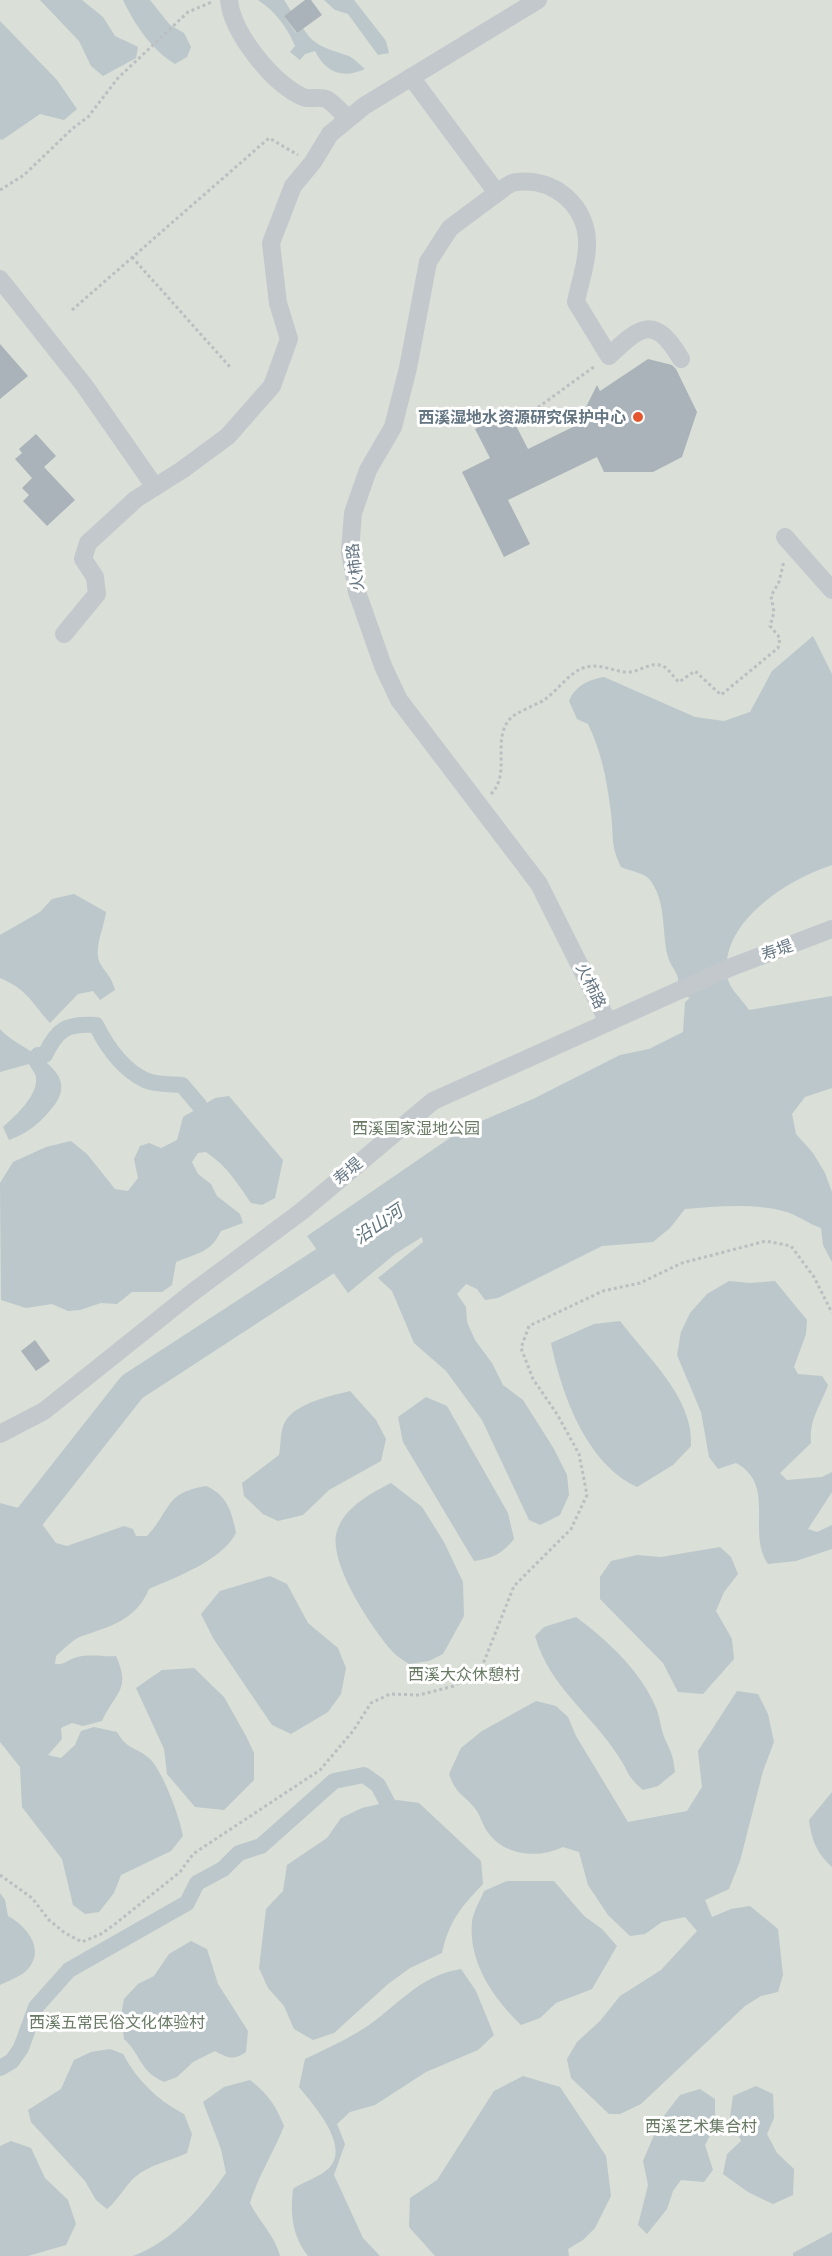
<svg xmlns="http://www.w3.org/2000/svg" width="832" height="2256" viewBox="0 0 832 2256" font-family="Poppins,'Noto Sans SC',sans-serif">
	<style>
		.green { fill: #dadfd7 }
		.water { fill: #bbc7cb }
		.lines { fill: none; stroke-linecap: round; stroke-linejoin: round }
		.canal { stroke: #bbc7cb; stroke-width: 16 }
		.river { stroke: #bbc7cb; stroke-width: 30 }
		.building { fill: #aab3b9 }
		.path { stroke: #bbbfc2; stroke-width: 3; stroke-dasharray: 3 3; stroke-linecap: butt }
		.minor { stroke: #c3c8cc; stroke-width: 18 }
		.poi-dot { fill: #e4572e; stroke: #fff; stroke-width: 2 }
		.labels { text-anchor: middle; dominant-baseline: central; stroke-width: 6; stroke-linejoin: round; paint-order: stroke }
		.poi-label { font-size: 16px; font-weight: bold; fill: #657683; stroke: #fff; text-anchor: end }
		.street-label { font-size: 16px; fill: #657683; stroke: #fff }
		.park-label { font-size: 16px; fill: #687a64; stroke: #fff }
		.water-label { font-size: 18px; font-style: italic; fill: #60757c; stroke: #fff }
	</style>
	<rect width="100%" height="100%" fill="#fafaf8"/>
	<!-- green -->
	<rect class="green" x="0" y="0" width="832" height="2256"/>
	<!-- water -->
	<g class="water">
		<path d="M40,0H82L103,17L115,36L138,47L136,58L103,76L91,66L79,41Z"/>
		<path d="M123,0H150L170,25L184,33L191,47L187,57L175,64C151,49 135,25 123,0Z"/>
		<path d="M258,0H284L291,11L284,16L296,33L303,28C313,46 328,49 346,55C353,57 359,64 365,69C343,79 326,73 315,51L305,54L300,60L290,52L295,46C287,27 276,12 258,0Z"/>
		<path d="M324,0H354L386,41L389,53L378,55L348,14L335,10Z"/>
		<path d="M0,21L57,80L77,109L64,120L40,114L2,140L0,139Z"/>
		<path d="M813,636L832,674V865C788,879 720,922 727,975C728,988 742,999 749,1010L832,996V1088L805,1097L792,1114L796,1134L813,1153L825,1173L832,1192V1262L823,1245L821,1228C809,1224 799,1216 787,1212C755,1203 718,1206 685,1209L670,1228L653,1242L602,1246L498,1298L485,1300L477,1289L466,1284L457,1294L466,1307L467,1322L475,1340L492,1363L503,1385L523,1400L554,1449L567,1475L569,1495L560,1515L540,1525L529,1520L482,1420L446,1371L414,1343L392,1291L378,1278L423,1242L422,1237L395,1254L348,1293L307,1236L463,1129L533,1099L620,1055L649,1049L683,1032L685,1002L690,998L678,992C681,969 671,972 667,953C662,929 666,901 650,880C645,873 630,871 621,867C610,844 614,837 611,813C607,781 602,753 588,724L577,719L569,701C576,685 588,680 604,677L695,717L724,721L750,712L772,671Z"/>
		<path d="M74,894L106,912C104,928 92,951 101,965C108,976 111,976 115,990L100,1000L93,991L78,994L50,1023C31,1002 28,990 0,978V935L40,912L52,899Z"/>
		<path d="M0,1029C17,1050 85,1068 53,1107C40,1123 28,1133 9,1140L3,1127C15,1116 38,1096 36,1078C36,1074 31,1068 29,1064L0,1072Z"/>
		<path d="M229,1096L283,1160L275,1198L262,1205L251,1203C238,1184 226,1165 206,1152L198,1153L192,1162L198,1174L211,1184L217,1196L240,1214L243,1223L221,1231C211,1253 197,1253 176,1262L172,1285L162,1292H132L117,1304L101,1303L80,1310L68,1311L52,1304L26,1308L1,1300L0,1183L13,1162L46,1147L71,1141L87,1154L115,1189L128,1191L138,1178L134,1159L140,1146L149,1143L161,1148L177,1140L183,1117L215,1098Z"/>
		<path d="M729,1281L750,1283L775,1281L807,1320L806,1334L794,1367L798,1374L822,1376L828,1385C820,1407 809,1419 811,1443L780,1473L787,1480L822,1477L832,1472V1492L808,1529L817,1532L832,1525V1549L796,1561L768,1564C746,1532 777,1485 736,1463L718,1469L709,1457L701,1412L677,1355L681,1332L690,1313L707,1294Z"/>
		<path d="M620,1321C647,1357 694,1398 691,1446L673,1465L637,1487C586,1463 562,1395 551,1343L594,1324Z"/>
		<path d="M350,1391L376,1420L386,1439L381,1461L329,1490L303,1515L278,1521L263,1514L244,1496L242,1483L279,1455C281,1446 280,1430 285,1422C295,1403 331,1396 350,1391Z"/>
		<path d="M426,1397L447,1406L508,1513L514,1539C502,1554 493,1558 474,1561L403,1442L398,1417Z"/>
		<path d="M391,1483L422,1507L444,1542L463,1582L464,1616L443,1654L429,1661L409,1664C403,1660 396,1656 391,1650C371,1627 327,1561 337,1531C344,1508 371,1493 391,1483Z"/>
		<path d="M206,1486C227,1495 232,1512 236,1533C221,1561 178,1576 149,1589C136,1620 111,1626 82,1636C73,1639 63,1650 56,1656L55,1664C64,1665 67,1661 74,1658C88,1653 102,1657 116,1656C131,1690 116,1691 102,1721L83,1726L72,1723L61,1728L62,1739L48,1755L61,1758L75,1745L81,1731L94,1727L117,1732C128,1751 135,1746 149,1758C162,1769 180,1818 183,1836L171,1851L121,1875L114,1893L99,1912L85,1914L73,1905L62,1859L22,1807L20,1767L0,1742V1503L33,1512L56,1543L67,1546L124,1526L133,1529L136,1536H147C172,1509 164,1493 206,1486Z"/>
		<path d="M720,1547L731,1557L738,1574L724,1592L716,1611L732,1639L734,1659L703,1694L678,1692L663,1663L600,1599V1577L611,1561L637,1555L661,1557Z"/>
		<path d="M270,1576L287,1584L308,1623L338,1648L346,1668L341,1694L328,1712L291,1734L272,1725L213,1638L201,1614L220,1591Z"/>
		<path d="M576,1617C609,1642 641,1671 657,1710C660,1719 661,1729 664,1737C671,1752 673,1754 675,1772L658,1786L643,1790C626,1775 630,1774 619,1757C591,1713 550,1688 535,1636L544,1627Z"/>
		<path d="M194,1668L224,1697L246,1736L254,1753V1780L224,1810L195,1807L167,1774L164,1749L136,1688L162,1670Z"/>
		<path d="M737,1691L758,1694L768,1714L774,1742L763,1771L740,1861L729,1889L705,1900L712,1917L731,1909L750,1906L778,1929L783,1975L778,1992L761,1996L745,2006L641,2104L620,2114H609L571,2078L567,2059L577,2042L600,2021L620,1996L661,1970L697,1931L685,1917L662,1922L645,1934L630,1936L608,1915L588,1885L579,1852L563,1847C535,1860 501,1855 485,1828C482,1822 480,1816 477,1811C465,1794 457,1797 449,1774L461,1748L482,1731L536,1701L556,1706L568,1717L576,1736L628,1822L687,1811L702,1787L698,1751Z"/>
		<path d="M832,1792V1867C817,1854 811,1839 809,1820Z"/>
		<path d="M397,1800L419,1803L481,1861L483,1884C461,1907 449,1921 442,1953L410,1968L388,1984L334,2033L313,2040L294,2029L284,2006L268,1988L259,1968L266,1909L283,1891L287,1865L327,1838L341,1818L362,1808Z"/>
		<path d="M507,1881H554L584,1916L602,1929L617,1946L592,1989L556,2003L540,2018L521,2025C494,1999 468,1962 472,1922C473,1912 480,1901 484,1891Z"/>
		<path d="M0,1893L5,1900L8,1916C27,1926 47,1951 26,1971C19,1977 8,1981 0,1985Z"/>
		<path d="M191,1941L207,1949L218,1984L248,2031L246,2052C233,2061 228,2058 215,2051L193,2062L177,2077L164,2082C139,2071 141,2054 124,2039L121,2015L124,1999L138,1984L154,1976L169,1954Z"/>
		<path d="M461,1969L476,1991L494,2035L478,2050L426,2072L375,2105L350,2112L337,2124L345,2144L334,2175L363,2238L380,2256H308C292,2236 290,2213 293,2189C304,2181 325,2176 332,2164C347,2142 312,2103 299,2087L305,2059C324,2050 344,2041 363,2029C396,2008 419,1975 461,1969Z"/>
		<path d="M110,2049L123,2054C137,2080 157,2100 184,2114L192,2134L187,2153C171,2161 150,2164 135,2177C125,2186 118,2200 107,2209L96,2200L85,2181L31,2122L28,2110L61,2089L74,2060L91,2052Z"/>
		<path d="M523,2076L560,2087L606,2156L611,2196L595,2228L583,2240L568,2249L569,2256H435L409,2227L410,2198L437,2180L494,2091Z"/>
		<path d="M250,2080C267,2093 276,2105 284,2126C274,2152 258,2176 250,2203C259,2222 275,2235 280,2256H133C173,2241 202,2207 226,2173L221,2149L203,2102L224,2087Z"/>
		<path d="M756,2086L773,2094L774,2118L767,2134L777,2153L794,2169L793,2195L773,2204L748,2192L723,2174L727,2154L741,2141L730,2117L733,2096Z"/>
		<path d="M700,2089L715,2099V2126L705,2145L713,2170L704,2182L681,2180L673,2191L667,2209L647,2234L638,2225L648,2185L643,2161L660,2121L680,2095Z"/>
		<path d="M11,2141L31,2148L45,2178L68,2200L76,2224L66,2245L28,2256H0V2146Z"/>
		<path d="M832,2232V2256H793V2253Z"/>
	</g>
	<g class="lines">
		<!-- canal -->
		<g class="canal">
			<path d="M38,1055H45C57,1029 67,1023 96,1025C107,1047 122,1069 145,1080C155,1085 171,1084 182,1085L199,1105"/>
			<path d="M0,2068L12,2061L21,2048L36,2007L69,1970L187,1903L197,1883L223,1869L239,1853L261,1846L334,1781L364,1775L378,1785L387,1802"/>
		</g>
		<!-- river -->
		<path class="river" d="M0,1548L17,1533L132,1387L359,1239"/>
	</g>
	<!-- building -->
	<g class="building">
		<path d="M305,0H311L322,15L297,33L284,16Z"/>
		<path d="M0,344L28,376L0,399Z"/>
		<path d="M648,359L672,365L676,369L697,412L682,457L653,472H604L597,457L508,500L530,544L504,557L462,472L490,458L475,429L509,412L528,449L577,425L597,385L600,391Z"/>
		<path d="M36,434L56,456L44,467L75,500L47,526L23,501L29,495L22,488L32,478L15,459L22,453L19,449Z"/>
		<path d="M35,1340L50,1361L36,1371L21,1351Z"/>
	</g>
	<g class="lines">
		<!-- path -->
		<g class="path">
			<path d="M0,190L24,175L72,129L88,117L118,78L188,12L212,2"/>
			<path d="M132,257L230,367"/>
			<path d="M72,310L269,138L298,155"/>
			<path d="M533,411L595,366"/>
			<path d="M491,794C511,774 492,741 509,720C515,712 535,706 544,700C557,691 569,673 583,668C599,662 613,672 628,672C641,672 649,661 663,666C669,669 674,678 679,682L695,671L721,695L778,648L780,638L770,626L774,612L771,596L779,582L784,561"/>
			<path d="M0,1875L32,1898L49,1920L65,1933L82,1942L101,1934L115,1924L180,1872L193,1854L320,1770L353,1731L371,1703L390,1694L419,1695L454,1686L481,1669L514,1586L571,1529L587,1495L579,1454L557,1414L533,1379L521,1348L529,1326L603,1291L640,1283L682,1263L766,1241L791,1246L814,1277L832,1313"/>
		</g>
		<!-- minor -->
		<g class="minor">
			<path d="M229,0C232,33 273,84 303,97C310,100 319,96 326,99C333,102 341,112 347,118"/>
			<path d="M411,77L497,193L450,228L428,262L408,368L393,427L368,470L353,513L350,551L357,592L383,666L399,700L539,884L608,1022"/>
			<path d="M497,193C503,189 510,182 517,182C554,177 587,206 587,243C588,262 579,284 576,302L609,356C641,325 655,315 681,359"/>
			<path d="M0,279L84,385L155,487"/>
			<path d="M785,537L832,590"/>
			<path d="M64,634L97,594L95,577L83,559L88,543L136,499L182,470L228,436L272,386L289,339L278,303L271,243L293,186L313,162L330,134L364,106L538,0"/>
			<path d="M0,1434L44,1411L193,1292L302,1211L433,1101L729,968L832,929"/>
		</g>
	</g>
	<!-- markers -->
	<circle class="poi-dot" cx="638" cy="417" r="6"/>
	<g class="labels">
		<!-- poi labels -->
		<g class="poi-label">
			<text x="626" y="417">西溪湿地水资源研究保护中心</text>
		</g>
		<!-- street labels -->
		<g class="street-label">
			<text transform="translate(355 567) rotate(-97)">火柿路</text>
			<text transform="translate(777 950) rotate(-20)">寿堤</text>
			<text transform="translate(591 986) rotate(65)">火柿路</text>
			<text transform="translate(348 1171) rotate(-41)">寿堤</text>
		</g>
		<!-- park labels -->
		<g class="park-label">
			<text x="416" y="1128">西溪国家湿地公园</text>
			<text x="464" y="1674">西溪大众休憩村</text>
			<text x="117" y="2022">西溪五常民俗文化体验村</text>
			<text x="701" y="2126">西溪艺术集合村</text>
		</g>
		<!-- water labels -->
		<g class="water-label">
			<text transform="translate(378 1224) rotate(-34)">沿山河</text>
		</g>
	</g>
</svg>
